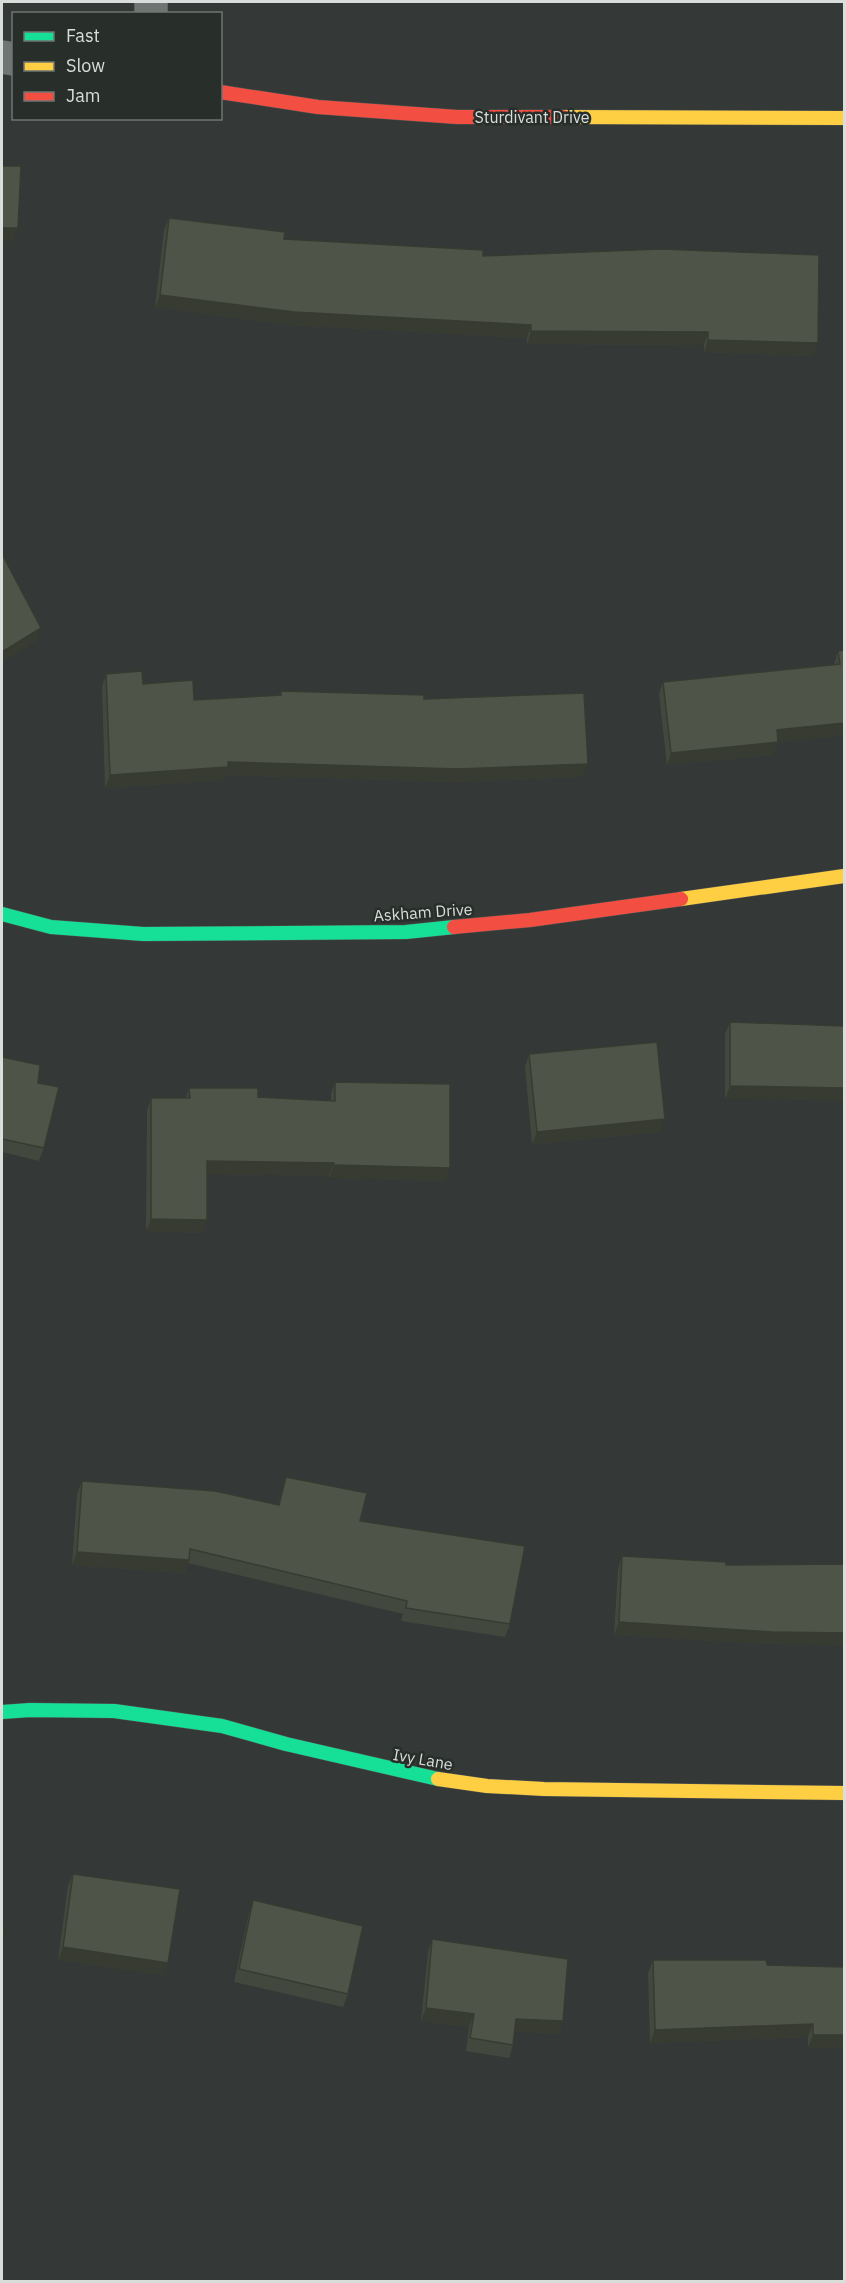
<svg xmlns="http://www.w3.org/2000/svg" width="846" height="2283" viewBox="0 0 846 2283" font-family="'IBM Plex Sans',sans-serif">
	<style>
		.lines { fill: none; stroke-linecap: round; stroke-linejoin: round }
		.street-casing { stroke: #525553; stroke-width: 34 }
		.fast-casing { stroke: #525553; stroke-width: 15 }
		.slow-casing { stroke: #525553; stroke-width: 15 }
		.jam-casing { stroke: #525553; stroke-width: 15 }
		.street { stroke: #707472; stroke-width: 33 }
		.fast { stroke: #16e098; stroke-width: 14 }
		.slow { stroke: #ffcf43; stroke-width: 14 }
		.jam { stroke: #f24e42; stroke-width: 14 }
		.wall { fill: #43483e }
		.shaded-wall { fill: #373b32 }
		.building { fill: #4e5448; stroke: #373b32; stroke-width: 1.5 }
		.labels { text-anchor: middle; dominant-baseline: central; stroke-width: 5; stroke-linejoin: round; paint-order: stroke }
		.street-label { font-size: 16px; fill: #d9dedb; stroke: #282f2b }
	</style>
	<rect width="100%" height="100%" fill="#343836"/>
	<g class="lines">
		<!-- street casing -->
		<g class="street-casing">
			<g id="street">
				<path d="M151,14V2"/>
				<path d="M2,57L14,59"/>
			</g>
		</g>
		<!-- fast casing -->
		<g class="fast-casing">
			<g id="fast">
				<path d="M2,914L51,927L143,934L406,932L454,927"/>
				<path d="M2,1712L30,1710L114,1711L222,1726L286,1744L438,1779"/>
			</g>
		</g>
		<!-- slow casing -->
		<g class="slow-casing">
			<g id="slow">
				<path d="M563,117L844,118"/>
				<path d="M681,899L844,876"/>
				<path d="M438,1779L487,1786L544,1789L844,1793"/>
			</g>
		</g>
		<!-- jam casing -->
		<g class="jam-casing">
			<g id="jam">
				<path d="M220,92L318,107L457,117H563"/>
				<path d="M454,927L530,920L681,899"/>
			</g>
		</g>
		<!-- street -->
		<use href="#street" class="street"/>
		<!-- fast -->
		<use href="#fast" class="fast"/>
		<!-- slow -->
		<use href="#slow" class="slow"/>
		<!-- jam -->
		<use href="#jam" class="jam"/>
	</g>
	<!-- wall -->
	<g class="wall">
		<path d="M169,218L284,239L483,256L818,343L813,356L704,352V345L527,344V338L290,325L155,307L164,230Z"/>
		<path d="M844,650V735L778,742L773,755L667,765L659,694L663,682L834,664L838,651Z"/>
		<path d="M106,674L143,684L194,700L279,695L281,691L424,699L583,777L453,782L225,775L223,780L105,788L102,687Z"/>
		<path d="M730,1022L844,1026L725,1099V1034Z"/>
		<path d="M529,1054L660,1132L532,1144L525,1067Z"/>
		<path d="M2,1057L38,1083L44,1148L39,1161L2,1152Z"/>
		<path d="M335,1082L450,1168L445,1181L329,1178V1176L207,1174L202,1233L146,1231L147,1111L151,1098H186L189,1088L258,1097L331,1101V1094Z"/>
		<path d="M286,1477L360,1521L510,1624L505,1637L401,1621L403,1614L188,1563L185,1573L72,1565L77,1494L82,1481L278,1505Z"/>
		<path d="M622,1556L768,1644L614,1635L618,1569Z"/>
		<path d="M73,1874L164,1975L58,1960L68,1886Z"/>
		<path d="M253,1900L348,1994L343,2007L234,1982L249,1913Z"/>
		<path d="M432,1939L563,2021L558,2034L515,2031L513,2045L509,2058L466,2051L469,2027L421,2021L428,1952Z"/>
		<path d="M653,1960L767,1965L844,1967L808,2048V2037L650,2043L648,1973Z"/>
	</g>
	<!-- shaded-wall -->
	<g class="shaded-wall">
		<path d="M2,228H18L13,241H2Z"/>
		<path d="M160,295L531,325L527,338L290,325L155,307Z"/>
		<path d="M531,331L708,332L704,345L527,344Z"/>
		<path d="M708,340L818,343L813,356L704,352Z"/>
		<path d="M41,628L37,641L2,662V652Z"/>
		<path d="M844,723V735L778,742L773,755L667,765L671,753L777,730Z"/>
		<path d="M228,762L588,764L583,777L453,782L225,775L223,780L105,788L110,775Z"/>
		<path d="M730,1086L844,1088V1101L725,1099Z"/>
		<path d="M665,1119L660,1132L532,1144L537,1132Z"/>
		<path d="M207,1161L334,1163L329,1176L202,1174Z"/>
		<path d="M334,1165L450,1168L445,1181L329,1178Z"/>
		<path d="M151,1219L207,1220L202,1233L146,1231Z"/>
		<path d="M77,1552L189,1560L185,1573L72,1565Z"/>
		<path d="M619,1622L844,1633V1646L768,1644L614,1635Z"/>
		<path d="M63,1947L168,1963L164,1975L58,1960Z"/>
		<path d="M426,2008L474,2014L469,2027L421,2021Z"/>
		<path d="M516,2019L563,2021L558,2034L512,2031Z"/>
		<path d="M813,2024L808,2037L650,2043L655,2030Z"/>
		<path d="M813,2035H844V2048H808Z"/>
	</g>
	<!-- building -->
	<g class="building">
		<path d="M2,166H21L18,228H2Z"/>
		<path d="M169,218L285,232L284,239L483,250V256L661,249L819,255L818,343L708,340V332L531,331V325L294,312L160,295Z"/>
		<path d="M2,554L41,628L2,652Z"/>
		<path d="M844,650V723L777,730L778,742L671,753L663,682L840,664L838,651Z"/>
		<path d="M142,671L143,684L193,680L194,700L281,695V691L424,695V699L584,693L588,764L458,769L228,762V767L110,775L106,674Z"/>
		<path d="M730,1022L844,1026V1088L730,1086Z"/>
		<path d="M657,1042L665,1119L537,1132L529,1054Z"/>
		<path d="M2,1057L40,1065L38,1083L59,1087L44,1148L2,1139Z"/>
		<path d="M335,1082L450,1084V1168L334,1165V1163L207,1161V1220L151,1219V1098H190L189,1088H258V1097L335,1101Z"/>
		<path d="M286,1477L367,1493L360,1521L525,1546L510,1624L406,1608L407,1601L190,1549L189,1560L77,1552L82,1481L215,1491L279,1505Z"/>
		<path d="M622,1556L726,1562V1565L844,1564V1633L772,1632L619,1622Z"/>
		<path d="M73,1874L180,1889L168,1963L63,1947Z"/>
		<path d="M253,1900L363,1926L348,1994L239,1969Z"/>
		<path d="M2,1918L4,1934L2,1935Z"/>
		<path d="M432,1939L568,1959L563,2021L516,2019L513,2045L470,2038L474,2014L426,2008Z"/>
		<path d="M653,1960H766L767,1965L844,1967V2035H813V2024L655,2030Z"/>
	</g>
	<g class="labels">
		<!-- street labels -->
		<g class="street-label">
			<text x="532" y="117">Sturdivant Drive</text>
			<text transform="translate(423 912) rotate(-4)">Askham Drive</text>
			<text transform="translate(423 1759) rotate(10)">Ivy Lane</text>
		</g>
	</g>
	<!-- border -->
	<rect width="846" height="2283" fill="none" stroke="#d9dedb" stroke-width="6"/>
	<!-- legend -->
	<rect x="12" y="12" width="210" height="108" fill="#282f2b" stroke="#6f7571" stroke-width="1.5"/>
	<rect x="24" y="32" width="30" height="9" fill="#16e098" stroke="#6f7571" stroke-width="1.5"/>
	<text x="66" y="42" font-size="18" fill="#d9dedb">Fast</text>
	<rect x="24" y="62" width="30" height="9" fill="#ffcf43" stroke="#6f7571" stroke-width="1.5"/>
	<text x="66" y="72" font-size="18" fill="#d9dedb">Slow</text>
	<rect x="24" y="92" width="30" height="9" fill="#f24e42" stroke="#6f7571" stroke-width="1.5"/>
	<text x="66" y="102" font-size="18" fill="#d9dedb">Jam</text>
</svg>
